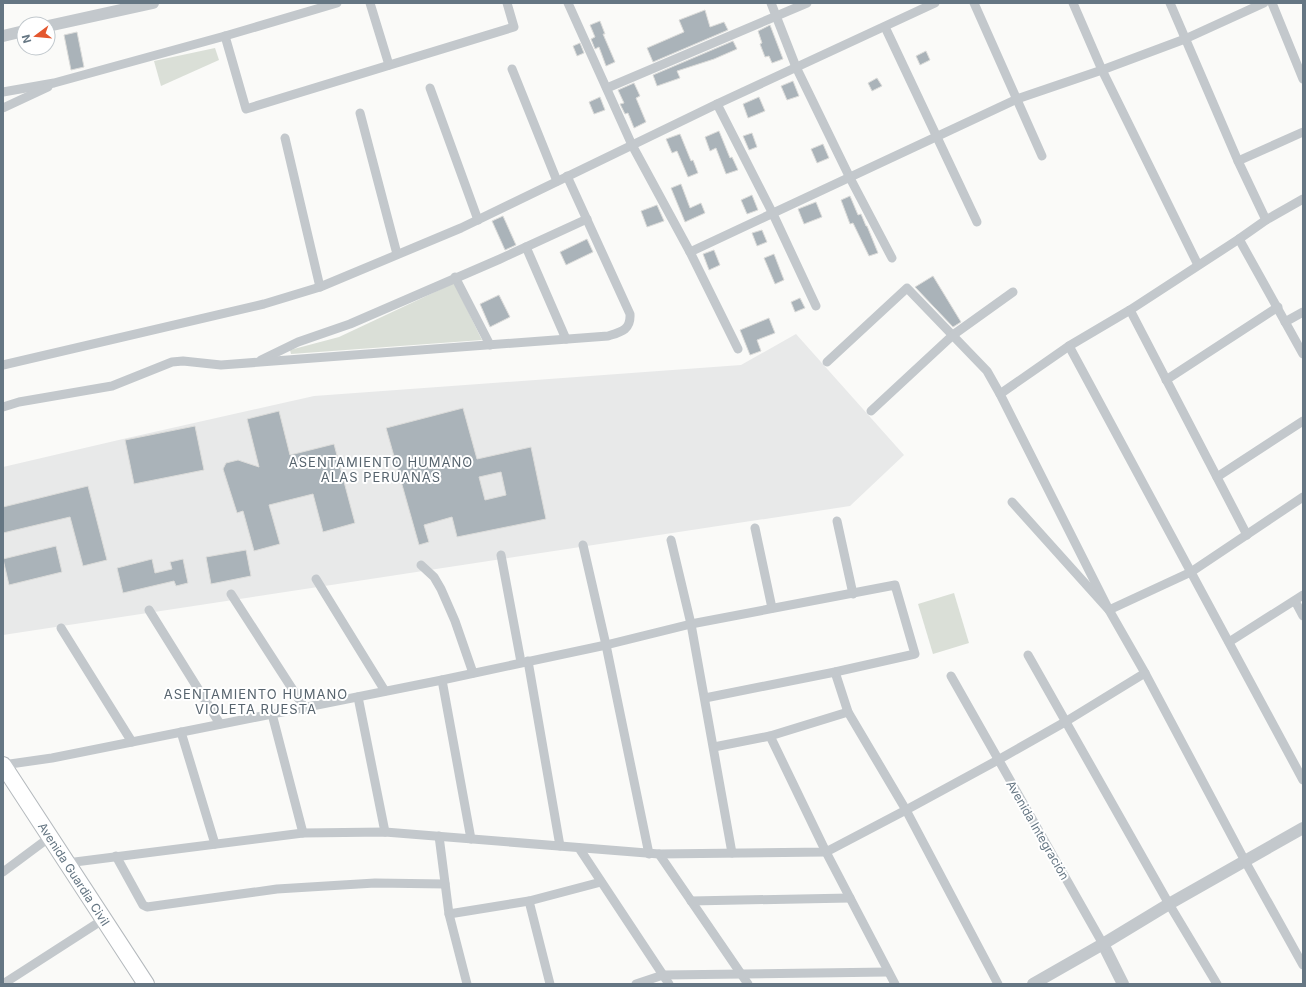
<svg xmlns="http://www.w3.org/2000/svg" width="1306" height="987" viewBox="0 0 1306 987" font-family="Inter,sans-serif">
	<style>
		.built { fill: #e8e9e9 }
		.green { fill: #dadfd7 }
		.building { fill: #aab3b9; stroke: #dcdcda; fill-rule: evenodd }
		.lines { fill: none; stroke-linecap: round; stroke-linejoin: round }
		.trunk-casing { stroke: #b4b9bd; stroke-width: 18 }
		.minor { stroke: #c3c8cc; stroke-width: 9 }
		.tertiary { stroke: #c3c8cc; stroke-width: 12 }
		.trunk { stroke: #fff; stroke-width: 16 }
		.labels { text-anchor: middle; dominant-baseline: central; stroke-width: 4; stroke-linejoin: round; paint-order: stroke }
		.street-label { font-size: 12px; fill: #657683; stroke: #fff }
		.neighbourhood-label { font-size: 13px; letter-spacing: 1px; fill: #57646e; stroke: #fff }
	</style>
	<rect width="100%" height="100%" fill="#fafaf8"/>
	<!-- built -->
	<path class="built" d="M796,334L904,455L850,506L3,635V467L123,439L314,396L741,365Z"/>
	<!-- green -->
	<g class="green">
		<path d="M215,48L219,60L161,86L154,61Z"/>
		<path d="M454,283L482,340L291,354L290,350L339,337Z"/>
		<path d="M954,593L969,643L933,654L918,604Z"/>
	</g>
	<!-- building -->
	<g class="building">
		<path d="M705,10L710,27L724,22L728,30L653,62L647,48L684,32L679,20Z"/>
		<path d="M600,21L605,34H603L615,62L606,66L599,47L595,49L591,39L595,37L590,25Z"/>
		<path d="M770,25L783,59L772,63L769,56L765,57L760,44L762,43L758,31Z"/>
		<path d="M77,32L84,67L71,70L64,35Z"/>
		<path d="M733,41L737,49L714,59L677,71L680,78L657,86L653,75Z"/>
		<path d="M580,43L584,53L577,56L573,46Z"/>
		<path d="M926,51L930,60L920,65L916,56Z"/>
		<path d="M877,78L882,86L872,91L868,83Z"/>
		<path d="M793,81L799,96L787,100L781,86Z"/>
		<path d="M634,83L640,96L636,98L646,122L634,128L628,113L625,114L620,104L624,103L618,90Z"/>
		<path d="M600,97L605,110L594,114L589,102Z"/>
		<path d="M759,97L765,111L748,118L743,104Z"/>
		<path d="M719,131L730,158L732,157L738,170L726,174L716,148L710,151L705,137Z"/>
		<path d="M752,133L757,147L749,150L743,136Z"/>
		<path d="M680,134L691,161L693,160L698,173L688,177L677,151L672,153L666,139Z"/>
		<path d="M823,144L829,158L817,163L811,149Z"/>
		<path d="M681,184L690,208L701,203L705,213L685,222L671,188Z"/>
		<path d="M752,195L758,210L747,214L741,200Z"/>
		<path d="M850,196L858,215L861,214L866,226H867L878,253L869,256L853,223L850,224L841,200Z"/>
		<path d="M816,202L822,217L804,224L798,209Z"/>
		<path d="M657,205L664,221L647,227L641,211Z"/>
		<path d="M503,216L516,245L505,250L492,221Z"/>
		<path d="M762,230L767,242L757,246L752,233Z"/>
		<path d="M587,239L593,252L566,265L560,252Z"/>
		<path d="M714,250L720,265L709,270L703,254Z"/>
		<path d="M774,254L784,280L775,284L764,258Z"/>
		<path d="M933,276L961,322L953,327L915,287Z"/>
		<path d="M499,295L510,317L490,327L480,304Z"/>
		<path d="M800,298L805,308L795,312L791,302Z"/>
		<path d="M769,318L775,333L757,340L761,351L750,355L740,330Z"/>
		<path d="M463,408L477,459L531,447L546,519L457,537L452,517L424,525L429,542L419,545L386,428ZM501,472L506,495L485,500L479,477Z"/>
		<path d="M279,411L290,455L334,444L355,523L323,532L313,494L269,505L280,544L254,551L243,511L237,513L223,469L226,463L238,460L259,467L247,419Z"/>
		<path d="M195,426L204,470L134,484L125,440Z"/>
		<path d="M88,486L107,560L83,566L70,517L3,533V507Z"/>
		<path d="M56,546L62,572L9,585L3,559Z"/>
		<path d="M246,550L251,576L211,584L206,557Z"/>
		<path d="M152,559L155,573L172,569L170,562L183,559L188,583L176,586L174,581L123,593L117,568Z"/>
	</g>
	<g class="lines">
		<!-- trunk casing -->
		<g class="trunk-casing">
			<path id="trunk" d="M3,765L146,984"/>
		</g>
		<!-- minor -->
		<g class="minor">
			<path d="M370,3L389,65"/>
			<path d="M568,3L632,145L690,252L738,349"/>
			<path d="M771,3L796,67L850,178L892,258"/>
			<path d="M974,3L1042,156"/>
			<path d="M1073,3L1102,70L1198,265"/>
			<path d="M1170,3L1238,161L1266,220"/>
			<path d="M1272,3L1303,79"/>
			<path d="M885,27L977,222"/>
			<path d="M225,36L246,109L514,27L507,3"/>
			<path d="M512,69L557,181"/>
			<path d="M430,88L478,220"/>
			<path d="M607,88L807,3"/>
			<path d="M3,92L54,83L225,36L337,3"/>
			<path d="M717,104L773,214L816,306"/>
			<path d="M3,108L48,87"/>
			<path d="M360,113L397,254"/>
			<path d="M285,138L320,287"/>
			<path d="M1238,161L1303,132"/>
			<path d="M1239,239L1303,354"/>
			<path d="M526,247L566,339"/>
			<path d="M690,252L1017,99L1102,70L1185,39L1264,3"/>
			<path d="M455,277L490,345"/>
			<path d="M1130,310L1247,535"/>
			<path d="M1285,322L1303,312"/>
			<path d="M1069,346L1303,780"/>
			<path d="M261,360L298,342L350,324L500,259L587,219"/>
			<path d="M827,362L907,288L987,371L1000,394L1109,610L1145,673L1245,861L1303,965"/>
			<path d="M3,365L264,304L320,287L461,228L717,104L935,3"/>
			<path d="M1166,380L1278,307"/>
			<path d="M1000,394L1069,346L1130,310L1239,239L1266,220L1303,199"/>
			<path d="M3,407L19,402L112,386L172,362L183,361L221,365L608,336C621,332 631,330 630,314L567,176"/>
			<path d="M871,411L953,335L1013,292"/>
			<path d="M1217,477L1303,421"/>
			<path d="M1012,502L1109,610L1191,572L1303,497"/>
			<path d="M837,521L853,594"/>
			<path d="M755,528L772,608"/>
			<path d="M671,540L691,624L732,853"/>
			<path d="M583,545L606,645L649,854"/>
			<path d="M501,555L521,662"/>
			<path d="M421,565L434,577L441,589L455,621L473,673"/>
			<path d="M316,579L385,691"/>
			<path d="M231,594L304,707"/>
			<path d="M1295,601L1303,616"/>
			<path d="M149,610L220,724"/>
			<path d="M61,628L132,742"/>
			<path d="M1229,642L1303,595"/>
			<path d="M1028,655L1169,904L1217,984"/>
			<path d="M528,661L560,846"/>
			<path d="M835,672L848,712L906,810L998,984"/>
			<path d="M951,676L1103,944"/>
			<path d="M442,680L471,839"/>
			<path d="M358,697L385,832"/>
			<path d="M272,714L303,833"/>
			<path d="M181,732L215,844"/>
			<path d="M770,736L826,852L895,984"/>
			<path d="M714,747L770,736L848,712"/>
			<path d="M3,765L52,758L442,680L606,645L691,624L895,585L915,654L835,672L705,698"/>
			<path d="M439,836L449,914L467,984"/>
			<path d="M579,848L669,984"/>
			<path d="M659,854L748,984"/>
			<path d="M116,856L143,905L147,907L277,889L375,883L445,884"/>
			<path d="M67,863L303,833L385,832L659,854L826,852L906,810L998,760L1065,722L1145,673"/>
			<path d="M3,872L50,837"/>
			<path d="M529,901L550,984"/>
			<path d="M691,901L850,898"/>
			<path d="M449,914L529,901L601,882"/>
			<path d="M3,984L104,919"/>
			<path d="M636,984L663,975L888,972"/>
		</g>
		<!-- tertiary -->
		<g class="tertiary">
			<path d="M48,26L153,3"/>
			<path d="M3,36L24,31"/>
			<path d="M1103,944L1123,984"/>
			<path d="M1033,984L1103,944L1169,904L1303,828"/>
		</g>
		<!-- trunk -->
		<use href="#trunk" class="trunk"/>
	</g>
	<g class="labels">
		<!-- street labels -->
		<g class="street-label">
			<text transform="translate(1038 830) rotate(60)">Avenida Integración</text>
			<text transform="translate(74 874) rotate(57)">Avenida Guardia Civil</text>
		</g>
		<!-- neighbourhood labels -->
		<g class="neighbourhood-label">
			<text x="381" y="462">ASENTAMIENTO HUMANO<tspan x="381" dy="15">ALAS PERUANAS</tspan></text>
			<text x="256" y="694">ASENTAMIENTO HUMANO<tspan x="256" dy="15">VIOLETA RUESTA</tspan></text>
		</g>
	</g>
	<!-- border -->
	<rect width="1306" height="987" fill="none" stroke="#657683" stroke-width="8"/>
	<!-- north arrow -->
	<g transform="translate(36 36) rotate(254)"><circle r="19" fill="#ffffff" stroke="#c1c8cd"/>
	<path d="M0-3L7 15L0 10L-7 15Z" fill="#e4572e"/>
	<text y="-6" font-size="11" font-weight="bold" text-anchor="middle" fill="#657683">N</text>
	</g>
</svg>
